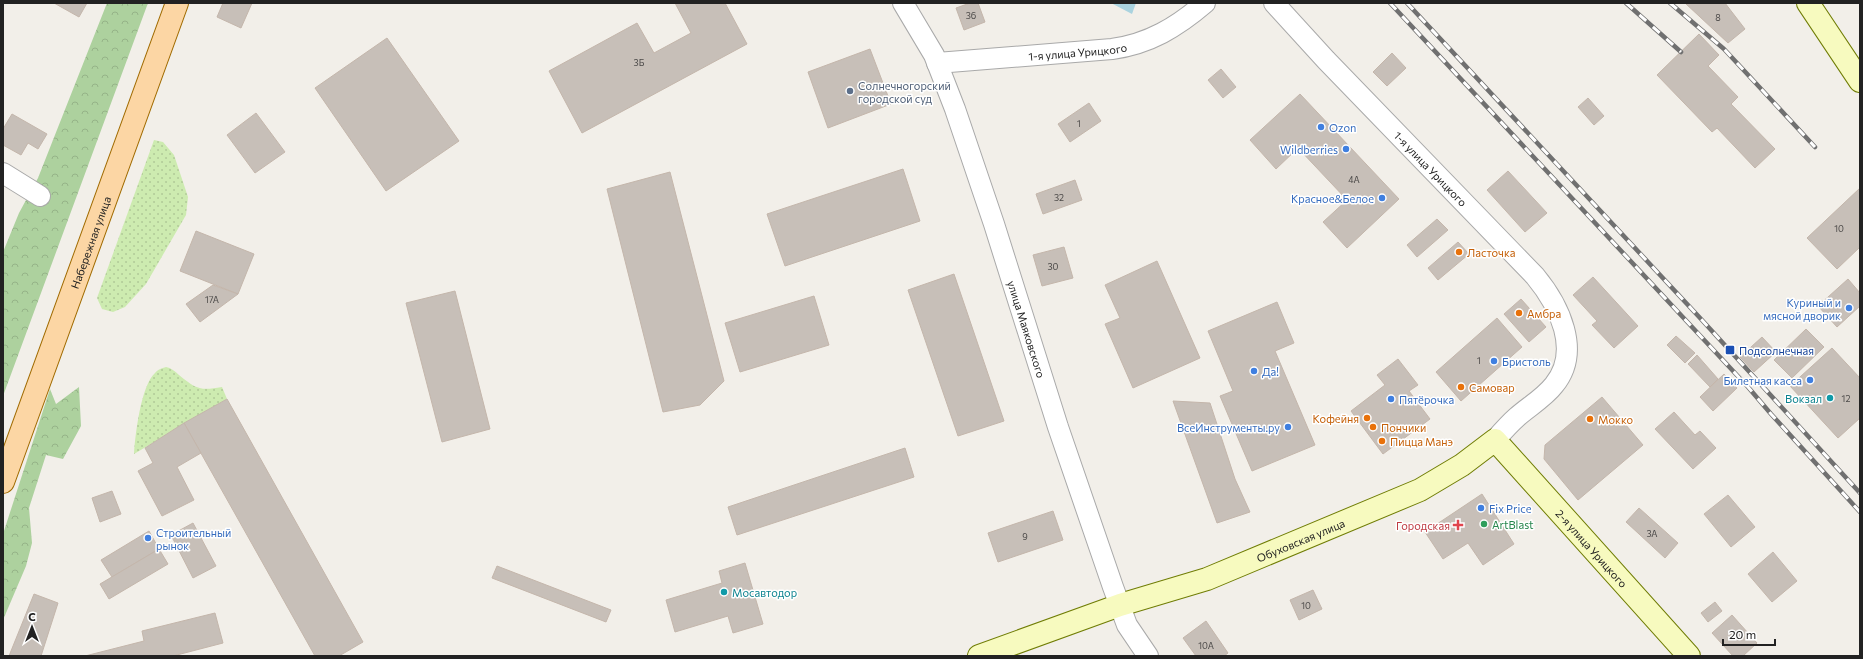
<svg xmlns="http://www.w3.org/2000/svg" width="1863" height="659" viewBox="0 0 1863 659" font-family="Commissioner,sans-serif">
	<style>
		.grass { fill: url(#grass-dots) }
		.forest { fill: url(#forest-crowns) }
		.water { fill: #aad3df }
		.building { fill: #c7bfb8; stroke: #c4b6ab }
		.lines { fill: none; stroke-linecap: round; stroke-linejoin: round }
		.street-casing { stroke: #a9a9a9; stroke-width: 22 }
		.secondary-casing { stroke: #707d05; stroke-width: 24 }
		.primary-casing { stroke: #a06b00; stroke-width: 24 }
		.street { stroke: #fff; stroke-width: 20 }
		.secondary { stroke: #f7fabf; stroke-width: 22 }
		.primary { stroke: #fcd6a4; stroke-width: 22 }
		.rail-casing { stroke: #707070; stroke-width: 4.5 }
		.rail { stroke: #fff; stroke-width: 3; stroke-dasharray: 9; stroke-linecap: butt }
		.service-dot { fill: #5c6f8a; stroke: #fff; stroke-width: 1.5 }
		.shop-dot { fill: #3f7fe0; stroke: #fff; stroke-width: 1.5 }
		.food-dot { fill: #e8710a; stroke: #fff; stroke-width: 1.5 }
		.transit-dot { fill: #1a4fb4; stroke: #fff; stroke-width: 1.5 }
		.culture-dot { fill: #0f9aa8; stroke: #fff; stroke-width: 1.5 }
		.leisure-dot { fill: #2e9e5b; stroke: #fff; stroke-width: 1.5 }
		.health-dot { fill: #e0444e; stroke: #fff; stroke-width: 1.5 }
		.labels { text-anchor: middle; dominant-baseline: central; stroke-width: 3; stroke-linejoin: round; paint-order: stroke }
		.number-label { font-size: 9px; fill: #4b4948 }
		.street-label { font-size: 11px; fill: #222; stroke: #fff }
		.service-label { font-size: 11px; fill: #4e5e75; stroke: #fff; text-anchor: start }
		.shop-label { font-size: 11px; fill: #366cbe; stroke: #fff; text-anchor: start }
		.food-label { font-size: 11px; fill: #c56008; stroke: #fff; text-anchor: start }
		.transit-label { font-size: 11px; fill: #164399; stroke: #fff; text-anchor: start }
		.culture-label { font-size: 11px; fill: #0d838f; stroke: #fff; text-anchor: end }
		.leisure-label { font-size: 11px; fill: #27864d; stroke: #fff; text-anchor: start }
		.health-label { font-size: 11px; fill: #be3a42; stroke: #fff; text-anchor: end }
	</style>
	<defs>
		<pattern id="grass-dots" width="8" height="8" patternUnits="userSpaceOnUse"><rect width="8" height="8" fill="#cdebb0"/><path d="M2 2h.1M6 6h.1" fill="none" stroke="#b0c997" stroke-width="1.8" stroke-linecap="round"/></pattern>
		<pattern id="forest-crowns" width="20" height="18" patternUnits="userSpaceOnUse"><rect width="20" height="18" fill="#add19e"/><path d="M2 6a3 3 0 1 1 6 0M12 15a3 3 0 1 1 6 0" fill="none" stroke="#95b388"/></pattern>
	</defs>
	<rect width="100%" height="100%" fill="#f2efe9"/>
	<!-- grass -->
	<g class="grass">
		<path d="M154,140L163,142L174,155L188,197L186,215L146,284L125,307L113,312L102,309L97,298Z"/>
		<path d="M166,367C171,368 175,371 179,375C196,389 200,391 222,387L227,399L134,454C135,436 141,385 155,373C157,370 162,368 166,367Z"/>
	</g>
	<!-- forest -->
	<g class="forest">
		<path d="M107,3H148L3,396V252L19,213L38,178Z"/>
		<path d="M79,387L81,426L63,459L46,455L29,508L32,543L26,566L3,620V534L50,389L56,404Z"/>
	</g>
	<!-- water -->
	<path class="water" d="M1111,3H1136L1132,14Z"/>
	<!-- building -->
	<g class="building">
		<path d="M54,3H87L79,17Z"/>
		<path d="M223,3H252L241,28L217,17Z"/>
		<path d="M675,3H725L747,44L582,133L549,71L637,23L654,53L691,33Z"/>
		<path d="M970,3H978L985,22L964,30L956,8Z"/>
		<path d="M1685,3H1725L1745,29L1728,43Z"/>
		<path d="M1699,34L1719,55L1708,66L1738,97L1731,104L1775,149L1755,168L1717,128L1712,132L1657,75Z"/>
		<path d="M387,38L459,141L386,191L315,88Z"/>
		<path d="M870,49L891,104L828,128L808,72Z"/>
		<path d="M1392,53L1406,68L1387,86L1373,72Z"/>
		<path d="M1221,69L1236,87L1223,98L1208,80Z"/>
		<path d="M1300,94L1399,199L1347,248L1323,222L1347,200L1298,148L1276,169L1250,140Z"/>
		<path d="M1588,98L1604,116L1594,125L1578,107Z"/>
		<path d="M1089,103L1101,121L1070,142L1058,124Z"/>
		<path d="M256,113L285,152L255,173L227,135Z"/>
		<path d="M12,114L47,134L38,149L28,143L21,155L3,145V129Z"/>
		<path d="M903,169L920,221L785,266L767,214Z"/>
		<path d="M1508,171L1547,213L1525,232L1487,190Z"/>
		<path d="M670,172L724,381L700,405L663,412L607,189Z"/>
		<path d="M1075,180L1082,200L1043,214L1036,194Z"/>
		<path d="M1860,188V247L1837,269L1807,238Z"/>
		<path d="M1437,219L1448,230L1417,257L1407,245Z"/>
		<path d="M196,231L254,254L238,294L180,271Z"/>
		<path d="M1458,242L1469,254L1438,280L1428,268Z"/>
		<path d="M1064,247L1073,278L1042,286L1033,255Z"/>
		<path d="M1157,261L1200,358L1133,388L1105,324L1120,318L1105,285Z"/>
		<path d="M954,274L1004,421L958,436L908,290Z"/>
		<path d="M1593,277L1638,326L1614,348L1592,325L1597,321L1573,295Z"/>
		<path d="M1848,279L1860,293V306L1837,327L1818,306Z"/>
		<path d="M213,285L238,294L200,322L186,304Z"/>
		<path d="M455,291L490,429L442,442L406,303Z"/>
		<path d="M814,296L829,345L740,372L725,323Z"/>
		<path d="M1521,299L1546,327L1529,342L1504,314Z"/>
		<path d="M1277,302L1294,343L1275,351L1315,445L1252,471L1220,396L1233,391L1208,331Z"/>
		<path d="M1497,318L1522,347L1461,401L1436,372Z"/>
		<path d="M1806,329L1824,347L1792,378L1774,360Z"/>
		<path d="M1676,336L1695,353L1685,363L1667,345Z"/>
		<path d="M1762,337L1776,352L1754,372L1740,357Z"/>
		<path d="M1832,348L1860,378V418L1838,438L1790,386Z"/>
		<path d="M1697,355L1718,379L1710,387L1688,364Z"/>
		<path d="M1398,359L1418,385L1409,391L1430,419L1383,454L1351,411L1385,385L1377,375Z"/>
		<path d="M1724,374L1737,388L1713,411L1700,397Z"/>
		<path d="M1602,397L1643,445L1578,500L1544,459L1545,445Z"/>
		<path d="M227,399L363,642L339,656H315L184,423Z"/>
		<path d="M1173,401L1210,403L1235,479L1250,512L1217,523Z"/>
		<path d="M1674,412L1695,435L1700,431L1716,448L1693,469L1655,429Z"/>
		<path d="M184,423L201,453L177,467L194,500L162,516L138,471L153,463L145,448Z"/>
		<path d="M905,448L914,477L737,535L728,507Z"/>
		<path d="M112,491L121,514L100,522L92,498Z"/>
		<path d="M1482,494L1514,544L1483,565L1468,543L1443,559L1425,532Z"/>
		<path d="M1728,495L1755,527L1731,547L1704,514Z"/>
		<path d="M1639,508L1678,543L1665,558L1626,522Z"/>
		<path d="M1053,511L1063,540L998,562L988,533Z"/>
		<path d="M193,523L216,566L193,578L171,535Z"/>
		<path d="M149,531L159,549L112,577L101,560Z"/>
		<path d="M159,549L168,564L109,599L100,584Z"/>
		<path d="M1773,552L1797,581L1772,602L1748,574Z"/>
		<path d="M745,563L763,624L733,633L728,616L675,632L666,600L722,583L719,571Z"/>
		<path d="M497,566L611,610L606,622L492,578Z"/>
		<path d="M1313,590L1322,609L1299,620L1290,600Z"/>
		<path d="M34,594L58,603L41,656H9Z"/>
		<path d="M1715,602L1722,611L1708,622L1701,613Z"/>
		<path d="M215,613L223,643L173,656H85L144,641L142,631Z"/>
		<path d="M1732,615L1757,643L1743,656H1733L1712,633Z"/>
		<path d="M1206,621L1228,653L1224,656H1196L1183,638Z"/>
	</g>
	<g class="lines">
		<!-- street casing -->
		<g class="street-casing">
			<g id="street">
				<path id="s1" d="M903,3L934,55L955,109L994,224L1058,427L1113,587L1127,625L1148,656"/>
				<path id="s2" d="M1274,3L1326,60L1535,276C1559,305 1582,351 1554,385C1544,398 1528,407 1517,417C1509,424 1502,432 1495,440"/>
				<path id="s3" d="M937,63L1112,49C1149,44 1177,27 1205,3"/>
				<path d="M3,173L40,196"/>
			</g>
		</g>
		<!-- secondary casing -->
		<g class="secondary-casing">
			<g id="secondary">
				<path d="M1808,3L1860,81"/>
				<path id="s4" d="M979,656L1120,605L1207,579L1420,490L1462,465L1495,440L1689,656"/>
			</g>
		</g>
		<!-- primary casing -->
		<g class="primary-casing">
			<g id="primary">
				<path id="s5" d="M3,482L177,3"/>
			</g>
		</g>
		<!-- street -->
		<use href="#street" class="street"/>
		<!-- secondary -->
		<use href="#secondary" class="secondary"/>
		<!-- primary -->
		<use href="#primary" class="primary"/>
		<!-- rail casing -->
		<g class="rail-casing">
			<g id="rail">
				<path d="M1390,3L1748,387L1771,414L1860,512"/>
				<path d="M1407,3L1701,319L1860,493"/>
				<path d="M1626,3L1681,52"/>
				<path d="M1670,3L1724,49L1815,147"/>
			</g>
		</g>
		<!-- rail -->
		<use href="#rail" class="rail"/>
	</g>
	<!-- markers -->
	<circle class="service-dot" cx="850" cy="91" r="4"/>
	<g class="shop-dot">
		<circle cx="1321" cy="127" r="4"/>
		<circle cx="1346" cy="149" r="4"/>
		<circle cx="1382" cy="198" r="4"/>
		<circle cx="1849" cy="308" r="4"/>
		<circle cx="1494" cy="361" r="4"/>
		<circle cx="1254" cy="371" r="4"/>
		<circle cx="1810" cy="380" r="4"/>
		<circle cx="1391" cy="399" r="4"/>
		<circle cx="1288" cy="427" r="4"/>
		<circle cx="1481" cy="508" r="4"/>
		<circle cx="148" cy="538" r="4"/>
	</g>
	<g class="food-dot">
		<circle cx="1459" cy="252" r="4"/>
		<circle cx="1519" cy="313" r="4"/>
		<circle cx="1461" cy="387" r="4"/>
		<circle cx="1367" cy="418" r="4"/>
		<circle cx="1590" cy="419" r="4"/>
		<circle cx="1373" cy="427" r="4"/>
		<circle cx="1382" cy="441" r="4"/>
	</g>
	<rect class="transit-dot" x="1725" y="345" width="10" height="10" rx="2"/>
	<g class="culture-dot">
		<circle cx="1830" cy="398" r="4"/>
		<circle cx="724" cy="592" r="4"/>
	</g>
	<circle class="leisure-dot" cx="1484" cy="524" r="4"/>
	<path class="health-dot" d="M1456 519h4v4h4v4h-4v4h-4v-4h-4v-4h4z"/>
	<g class="labels">
		<!-- number labels -->
		<g class="number-label">
			<text x="971" y="15">36</text>
			<text x="1718" y="17">8</text>
			<text x="639" y="62">3Б</text>
			<text x="1079" y="123">1</text>
			<text x="1354" y="179">4А</text>
			<text x="1059" y="197">32</text>
			<text x="1839" y="228">10</text>
			<text x="1053" y="266">30</text>
			<text x="212" y="299">17А</text>
			<text x="1479" y="360">1</text>
			<text x="1846" y="398">12</text>
			<text x="1652" y="533">3А</text>
			<text x="1025" y="536">9</text>
			<text x="1306" y="605">10</text>
			<text x="1206" y="645">10А</text>
		</g>
		<!-- street labels -->
		<g class="street-label">
			<text stroke="none"><textPath href="#s3" startOffset="141">1-я улица Урицкого</textPath></text>
			<text stroke="none"><textPath href="#s2" startOffset="228">1-я улица Урицкого</textPath></text>
			<text stroke="none"><textPath href="#s5" startOffset="255">Набережная улица</textPath></text>
			<text stroke="none"><textPath href="#s1" startOffset="350">улица Маяковского</textPath></text>
			<text stroke="none"><textPath href="#s4" startOffset="342">Обуховская улица</textPath></text>
			<text stroke="none"><textPath href="#s4" startOffset="707">2-я улица Урицкого</textPath></text>
		</g>
		<!-- service labels -->
		<g class="service-label">
			<text x="858" y="85">Солнечногорский<tspan x="858" dy="13">городской суд</tspan></text>
		</g>
		<!-- shop labels -->
		<g class="shop-label">
			<text x="1329" y="127">Ozon</text>
			<text x="1338" y="149" text-anchor="end">Wildberries</text>
			<text x="1374" y="198" text-anchor="end">Красное&amp;Белое</text>
			<text x="1841" y="302" text-anchor="end">Куриный и<tspan x="1841" dy="13">мясной дворик</tspan></text>
			<text x="1502" y="361">Бристоль</text>
			<text x="1262" y="371">Да!</text>
			<text x="1802" y="380" text-anchor="end">Билетная касса</text>
			<text x="1399" y="399">Пятёрочка</text>
			<text x="1280" y="427" text-anchor="end">ВсеИнструменты.ру</text>
			<text x="1489" y="508">Fix Price</text>
			<text x="156" y="532">Строительный<tspan x="156" dy="13">рынок</tspan></text>
		</g>
		<!-- food labels -->
		<g class="food-label">
			<text x="1467" y="252">Ласточка</text>
			<text x="1527" y="313">Амбра</text>
			<text x="1469" y="387">Самовар</text>
			<text x="1359" y="418" text-anchor="end">Кофейня</text>
			<text x="1598" y="419">Мокко</text>
			<text x="1381" y="427">Пончики</text>
			<text x="1390" y="441">Пицца Манэ</text>
		</g>
		<!-- transit labels -->
		<g class="transit-label">
			<text x="1739" y="350">Подсолнечная</text>
		</g>
		<!-- culture labels -->
		<g class="culture-label">
			<text x="1822" y="398">Вокзал</text>
			<text x="732" y="592" text-anchor="start">Мосавтодор</text>
		</g>
		<!-- leisure labels -->
		<g class="leisure-label">
			<text x="1492" y="524">ArtBlast</text>
		</g>
		<!-- health labels -->
		<g class="health-label">
			<text x="1450" y="525">Городская</text>
		</g>
	</g>
	<!-- border -->
	<rect width="1863" height="659" fill="none" stroke="#222222" stroke-width="8"/>
	<!-- north arrow -->
	<g transform="translate(32 627)" stroke="#ffffff" stroke-width="3" paint-order="stroke">
	<path d="M0-3L7 15L0 10L-7 15Z" fill="#222222"/>
	<text y="-6" font-size="11" font-weight="bold" text-anchor="middle" fill="#222222">С</text>
	</g>
	<!-- scale -->
	<path d="M1723 639v6h52v-6" fill="none" stroke="#222222" stroke-width="2"/>
	<text x="1729" y="639" font-size="12" fill="#222222" stroke="#ffffff" stroke-width="3" paint-order="stroke">20 m</text>
</svg>
